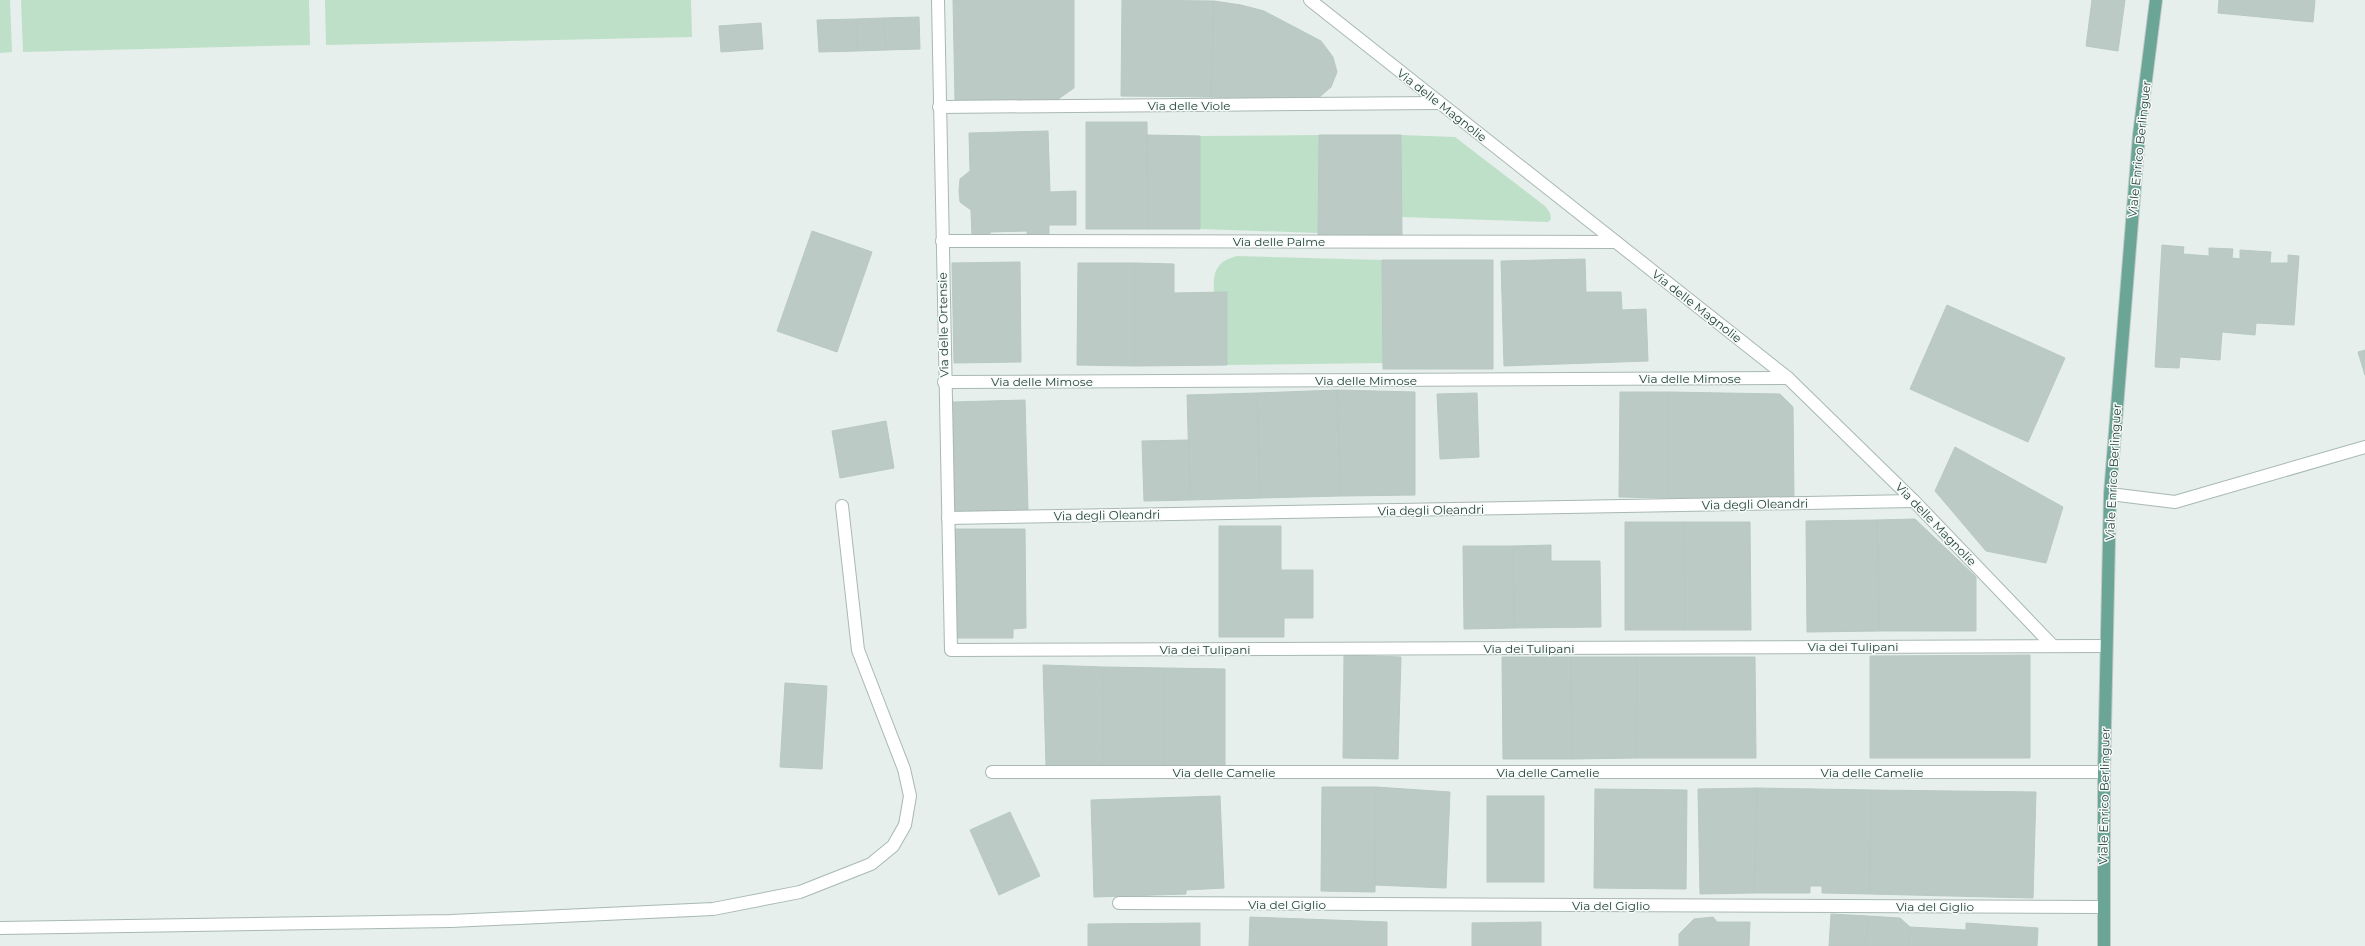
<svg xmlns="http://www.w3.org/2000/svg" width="2365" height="946" viewBox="0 0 2365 946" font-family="Montserrat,sans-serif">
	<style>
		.green { fill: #bfe0c8 }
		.building { fill: #bbcac4; stroke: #b8c9c2 }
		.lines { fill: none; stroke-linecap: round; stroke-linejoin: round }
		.minor-casing { stroke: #a8b8b2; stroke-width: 14 }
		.major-casing { stroke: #c2cac8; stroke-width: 14 }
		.minor { stroke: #fff; stroke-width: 12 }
		.major { stroke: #6aa596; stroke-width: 12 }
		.labels { text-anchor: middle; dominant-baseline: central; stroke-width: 3; stroke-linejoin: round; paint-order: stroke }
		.street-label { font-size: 12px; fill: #24423a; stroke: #f7fbf9 }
	</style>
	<rect width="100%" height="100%" fill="#e6efeb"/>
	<!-- green -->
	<g class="green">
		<path d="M0,0H10L12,52L0,53Z"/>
		<path d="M21,0H309L310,45L23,52Z"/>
		<path d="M325,0H691L692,37L326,45Z"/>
		<path d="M1319,135L1318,233L1200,229V136Z"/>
		<path d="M1401,135L1455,137L1545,206L1550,213L1551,219L1548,222L1401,217Z"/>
		<path d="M1237,256L1382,260L1384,363L1227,365C1223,345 1207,284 1217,269C1222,260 1228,259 1237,256Z"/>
	</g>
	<!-- building -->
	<g class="building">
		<path d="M953,0H1074V88L1057,100H955Z"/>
		<path d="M1122,0L1214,1L1211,97L1121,96Z"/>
		<path d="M2092,0H2125L2118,51L2086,46Z"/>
		<path d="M2219,0H2315L2313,22L2218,13Z"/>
		<path d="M1214,1L1241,5L1264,11L1321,41L1333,57L1337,72L1331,87L1316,100L1211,97Z"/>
		<path d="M919,17L920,49L885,50L884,18Z"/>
		<path d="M884,18L886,50L857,51L856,19Z"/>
		<path d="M856,19L857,51L819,52L817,20Z"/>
		<path d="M761,23L763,49L721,52L719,26Z"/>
		<path d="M1086,122H1147L1148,229H1086Z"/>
		<path d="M1048,131L1050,192L1076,191V225H1049V235L1027,236V231L990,232V236L972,237L971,210L960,202L959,191L960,179L970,171L969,133Z"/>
		<path d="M1147,135L1200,136V229H1148Z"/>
		<path d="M1319,135H1401L1402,235H1318Z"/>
		<path d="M812,231L872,252L837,352L777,331Z"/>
		<path d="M2162,245L2184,247L2183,254L2209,256V248L2233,249L2232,258L2240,259V250L2271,252L2270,263H2288V255L2299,256L2294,325L2256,323L2255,335L2222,332L2220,360L2180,357L2179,368L2155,367Z"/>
		<path d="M1585,259L1586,292H1621L1622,310L1646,309L1648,361L1504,366L1501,261Z"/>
		<path d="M1382,260H1493V369H1383Z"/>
		<path d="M1020,262L1021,362L954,363L952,263Z"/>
		<path d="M1078,263H1135V366L1077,365Z"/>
		<path d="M1135,263L1174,264V293L1227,292V365L1135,366Z"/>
		<path d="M1947,305L2065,358L2028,442L1910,389Z"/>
		<path d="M2365,350V375L2358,352Z"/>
		<path d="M1337,390L1341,496L1260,498L1257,393Z"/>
		<path d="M1337,390L1415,392V495L1341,496Z"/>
		<path d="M1620,392H1668V498L1619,497Z"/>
		<path d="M1668,392L1780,394L1793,407L1794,498H1668Z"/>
		<path d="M1257,393L1260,498L1190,500L1187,395Z"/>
		<path d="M1477,393L1479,457L1440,459L1437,394Z"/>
		<path d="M1025,400L1028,510L955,512L953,402Z"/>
		<path d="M886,421L894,468L840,478L832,431Z"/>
		<path d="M1189,440L1190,500L1144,501L1142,441Z"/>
		<path d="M1955,447L2063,507L2046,563L1986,551L1935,491Z"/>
		<path d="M1915,519L1976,577V631H1879L1877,520Z"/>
		<path d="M1877,520L1879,631L1807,632L1806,521Z"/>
		<path d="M1625,522H1684L1685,630H1625Z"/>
		<path d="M1684,522H1750L1751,630H1685Z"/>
		<path d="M1219,526H1281V570H1313V618H1284V637H1219Z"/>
		<path d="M955,529H1025L1026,628L1013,629V638H956Z"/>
		<path d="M1551,545V561H1600L1601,627L1514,628L1513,546Z"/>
		<path d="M1463,546H1513L1514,628L1464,629Z"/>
		<path d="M1344,655L1401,657L1398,759L1343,758Z"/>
		<path d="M2030,655V758H1870V656Z"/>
		<path d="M1502,657H1571L1572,759H1503Z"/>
		<path d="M1571,657H1637L1636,758L1572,759Z"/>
		<path d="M1637,657H1755L1756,758H1636Z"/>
		<path d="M1043,665L1104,667L1103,767L1046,766Z"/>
		<path d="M1104,667L1165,668L1164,767H1103Z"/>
		<path d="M1165,668L1225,669V768L1164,767Z"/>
		<path d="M785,683L827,686L822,769L780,767Z"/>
		<path d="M1322,787H1376L1375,892L1321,891Z"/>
		<path d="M1376,787L1450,792L1446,888L1375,885Z"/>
		<path d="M1757,788L1871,790L1870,894L1822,893V886H1810V893H1754Z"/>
		<path d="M1757,788L1754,893L1700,894L1698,789Z"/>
		<path d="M1595,789L1687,790L1686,889L1594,888Z"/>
		<path d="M1871,790L2036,792L2033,898L1870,894Z"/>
		<path d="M1220,796L1224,888L1186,890V894L1094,897L1091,800Z"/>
		<rect x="1487" y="796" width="57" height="86"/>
		<path d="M1010,812L1040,876L999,895L970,830Z"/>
		<path d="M1831,914L1868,916L1866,946H1829Z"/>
		<path d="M1868,916L1900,918L1910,927L1909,946H1866Z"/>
		<path d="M1250,917L1387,922V946H1249Z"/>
		<path d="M1713,917L1717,922H1750L1749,946H1679V934L1694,919Z"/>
		<path d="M1541,922V946H1472V923Z"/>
		<path d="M1200,923V946H1088V924Z"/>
		<path d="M1966,923L2038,928L2037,946H1909L1910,927L1966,930Z"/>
	</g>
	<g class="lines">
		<!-- minor casing -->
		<g class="minor-casing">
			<g id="minor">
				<path d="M938,0L951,650L2106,646"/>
				<path d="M1310,0L1788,378L1914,501L2053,646"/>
				<path d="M939,107L1439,103"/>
				<path d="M942,241L1616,242"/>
				<path d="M944,382L1788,378"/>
				<path d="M2110,494L2175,502L2365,447"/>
				<path d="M948,518L1914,501"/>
				<path d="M992,772H2104"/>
				<path d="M1119,903L2104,907"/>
				<path d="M0,928L451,921L713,909L800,892L871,864L893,846L905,825L910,796L904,769L858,650L842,506"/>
			</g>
		</g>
		<!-- major casing -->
		<g class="major-casing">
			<path id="major" d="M2104,946V772L2110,494L2139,135L2156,0"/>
		</g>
		<!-- minor -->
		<use href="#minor" class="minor"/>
		<!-- major -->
		<use href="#major" class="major"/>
	</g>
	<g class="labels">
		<!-- street labels -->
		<g class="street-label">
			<text x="1189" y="105">Via delle Viole</text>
			<text transform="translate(1442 105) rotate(38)">Via delle Magnolie</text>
			<text transform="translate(2139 149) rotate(-84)">Viale Enrico Berlinguer</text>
			<text x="1279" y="241">Via delle Palme</text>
			<text transform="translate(1697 306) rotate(38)">Via delle Magnolie</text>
			<text transform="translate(943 325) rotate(-91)">Via delle Ortensie</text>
			<text x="1690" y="378">Via delle Mimose</text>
			<text x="1366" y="380">Via delle Mimose</text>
			<text x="1042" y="381">Via delle Mimose</text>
			<text transform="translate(2113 472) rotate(-87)">Viale Enrico Berlinguer</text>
			<text transform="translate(1755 504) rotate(-1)">Via degli Oleandri</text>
			<text transform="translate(1431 510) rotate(-1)">Via degli Oleandri</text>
			<text transform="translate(1107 515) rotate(-1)">Via degli Oleandri</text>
			<text transform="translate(1936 524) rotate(46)">Via delle Magnolie</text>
			<text x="1853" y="646">Via dei Tulipani</text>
			<text x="1529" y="648">Via dei Tulipani</text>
			<text x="1205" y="649">Via dei Tulipani</text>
			<text x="1224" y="772">Via delle Camelie</text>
			<text x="1548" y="772">Via delle Camelie</text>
			<text x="1872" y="772">Via delle Camelie</text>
			<text transform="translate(2104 796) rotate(-89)">Viale Enrico Berlinguer</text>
			<text x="1287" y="904">Via del Giglio</text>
			<text x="1611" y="905">Via del Giglio</text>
			<text x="1935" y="906">Via del Giglio</text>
		</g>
	</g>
</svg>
